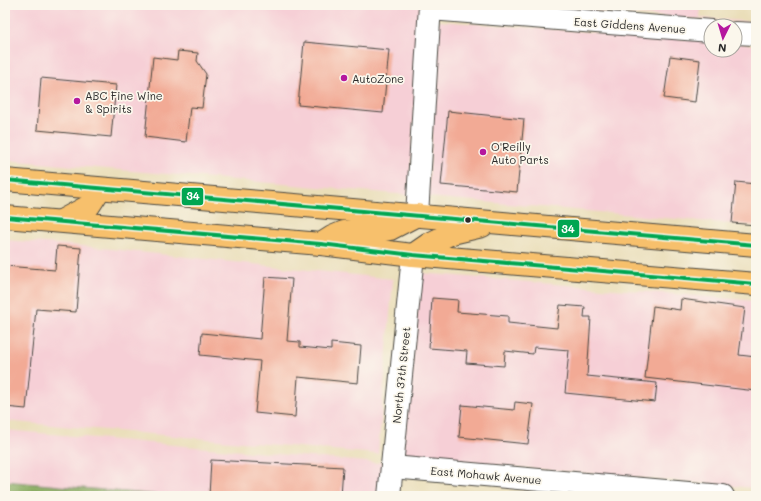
<svg xmlns="http://www.w3.org/2000/svg" width="761" height="501" viewBox="0 0 761 501" font-family="Mali,sans-serif">
	<style>
		.built { fill: #f6cfd6 }
		.forest { fill: #87aa5f; stroke: #596a45 }
		.building { fill: #f2aa95 }
		.lines { fill: none; stroke-linecap: round; stroke-linejoin: round }
		.minor-casing { stroke: #484640; stroke-width: 24 }
		.major-casing { stroke: #484640; stroke-width: 24 }
		.minor { stroke: #fff; stroke-width: 22 }
		.major { stroke: #f7c06c; stroke-width: 22 }
		.bus-1-casing { stroke: #fbf7ec; stroke-width: 7 }
		.bus-1 { stroke: #00a651; stroke-width: 4 }
		.poi-dot { fill: #b5179e; stroke: #fbf7ec; stroke-width: 1.5 }
		.bus-dot { fill: #2b2b2b; stroke: #fbf7ec; stroke-width: 1.5 }
		.labels { text-anchor: middle; dominant-baseline: central; stroke-width: 3.5; stroke-linejoin: round; paint-order: stroke }
		.street-label { font-size: 11px; fill: #2b2b2b; stroke: #fbf7ec }
		.poi-label { font-size: 11px; fill: #2b2b2b; stroke: #fbf7ec; text-anchor: start }
		.line-badge { stroke: #fbf7ec; stroke-width: 1.5 }
		.badge-label { font-size: 11px; text-anchor: middle; font-weight: bold; fill: #fff }
	</style>
	<rect width="100%" height="100%" fill="#fbf7ec"/>
	<filter id="ink" filterUnits="userSpaceOnUse"><feTurbulence type="fractalNoise" baseFrequency=".025" numOctaves="2"/><feDisplacementMap in="SourceGraphic" scale="8" xChannelSelector="R" yChannelSelector="G"/><feConvolveMatrix kernelMatrix="1 2 1 2 8 2 1 2 1" color-interpolation-filters="sRGB"/></filter>
	<filter id="wash" filterUnits="userSpaceOnUse"><feTurbulence type="fractalNoise" baseFrequency=".012" numOctaves="4" result="noise"/><feDisplacementMap in="SourceGraphic" scale="16" xChannelSelector="R" yChannelSelector="G"/><feGaussianBlur stdDeviation="0.9" result="paint"/><feColorMatrix in="noise" values="0 0 0 0 0 0 0 0 0 0 0 0 0 0 0 0 0 1.4 0 .05"/><feComposite in="paint" operator="in"/></filter>
	<g filter="url(#wash)">
		<rect width="100%" height="100%" fill="#eadeb9"/>
		<!-- built -->
		<g class="built">
			<path d="M5,5H421L409,195L5,160Z"/>
			<path d="M513,5H701L700,18L756,22V24Z"/>
			<path d="M439,21L711,41V50H735V43L756,45V226L428,197Z"/>
			<path d="M5,240L83,246L393,279L378,454L5,421Z"/>
			<path d="M421,273L756,301V488L402,457Z"/>
			<path d="M5,430L377,463L383,461L380,496H171L5,481Z"/>
		</g>
		<!-- forest -->
		<path class="forest" d="M5,481L171,496H5Z"/>
		<g id="blocks">
			<!-- building -->
			<g class="building">
				<path d="M304,42L389,50L383,113L298,105Z"/>
				<path d="M178,51L198,53L197,61L206,74L202,108L190,107L186,142L145,137L153,57L177,60Z"/>
				<path d="M670,56L700,60L695,102L664,98Z"/>
				<path d="M41,78L116,85L111,137L37,130Z"/>
				<path d="M448,111L524,119L517,192L441,185Z"/>
				<path d="M736,182L756,184V225L732,223Z"/>
				<path d="M57,246L81,248L76,312L36,309L26,409L5,407V266L55,270Z"/>
				<path d="M265,277L292,279L287,341L300,342V347L331,350V343L361,346L358,383L298,377L295,417L255,413L260,361L200,355L202,333L260,339Z"/>
				<path d="M432,298L458,300L457,312L508,316V323L557,328L560,305L585,307L584,317H591L587,376L657,383L655,402L565,393L569,350L534,347L533,354L505,351L504,366L466,363L467,351L429,348Z"/>
				<path d="M681,299L745,308L739,355L756,357V391L645,378L653,306L680,310Z"/>
				<path d="M515,402L533,404L528,444L459,437L462,405L514,410Z"/>
				<path d="M211,460L343,467L341,496H209Z"/>
			</g>
		</g>
	</g>
	<g filter="url(#ink)">
		<use href="#blocks" fill-opacity="0" stroke="#484640" stroke-width="1"/>
		<g class="lines">
			<!-- minor casing -->
			<g class="minor-casing">
				<g id="minor">
					<path d="M430,9L711,31"/>
					<path d="M735,33L756,34"/>
					<path d="M417,215L430,5"/>
					<path d="M392,467L723,496"/>
					<path d="M389,496L413,255"/>
				</g>
			</g>
			<!-- major casing -->
			<g class="major-casing">
				<g id="major">
					<path d="M5,180L756,245"/>
					<path d="M5,217L321,244L413,255L756,284"/>
					<path d="M61,221L89,206L100,189"/>
					<path d="M321,244L332,237L344,232L379,231L390,229L417,215"/>
					<path d="M413,255L429,244L452,233L482,226"/>
				</g>
			</g>
			<!-- minor -->
			<use href="#minor" class="minor"/>
			<!-- major -->
			<use href="#major" class="major"/>
			<!-- bus-1 casing -->
			<g class="bus-1-casing">
				<g id="bus-1">
					<path d="M5,180L756,245"/>
					<path d="M5,217L321,244L413,255L756,284"/>
				</g>
			</g>
			<!-- bus-1 -->
			<use href="#bus-1" class="bus-1"/>
		</g>
	</g>
	<!-- markers -->
	<g class="poi-dot">
		<circle cx="344" cy="78" r="4"/>
		<circle cx="77" cy="101" r="4"/>
		<circle cx="483" cy="152" r="4"/>
	</g>
	<circle class="bus-dot" cx="468" cy="220" r="3.5"/>
	<g class="labels">
		<!-- street labels -->
		<g class="street-label">
			<text transform="translate(630 25) rotate(4)">East Giddens Avenue</text>
			<text transform="translate(401 375) rotate(-84)">North 37th Street</text>
			<text transform="translate(486 475) rotate(5)">East Mohawk Avenue</text>
		</g>
		<!-- poi labels -->
		<g class="poi-label">
			<text x="352" y="78">AutoZone</text>
			<text x="85" y="95">ABC Fine Wine<tspan x="85" dy="13">&amp; Spirits</tspan></text>
			<text x="491" y="146">O'Reilly<tspan x="491" dy="13">Auto Parts</tspan></text>
		</g>
	</g>
	<g class="line-badge">
		<rect x="181" y="187" width="23" height="19" rx="4" fill="#00a651"/>
		<rect x="557" y="219" width="23" height="19" rx="4" fill="#00a651"/>
	</g>
	<g class="badge-label">
		<text x="193" y="200">34</text>
		<text x="568" y="233">34</text>
	</g>
	<!-- margin -->
	<rect width="761" height="501" fill="none" stroke="#fbf7ec" stroke-width="20"/>
	<!-- north arrow -->
	<g transform="translate(723 38) rotate(185)"><circle r="19" fill="#fbf7ec" stroke="#a8a59f"/>
	<path d="M0-3L7 15L0 10L-7 15Z" fill="#b5179e"/>
	<text y="-6" font-size="11" font-weight="bold" text-anchor="middle" fill="#2b2b2b">N</text>
	</g>
</svg>
